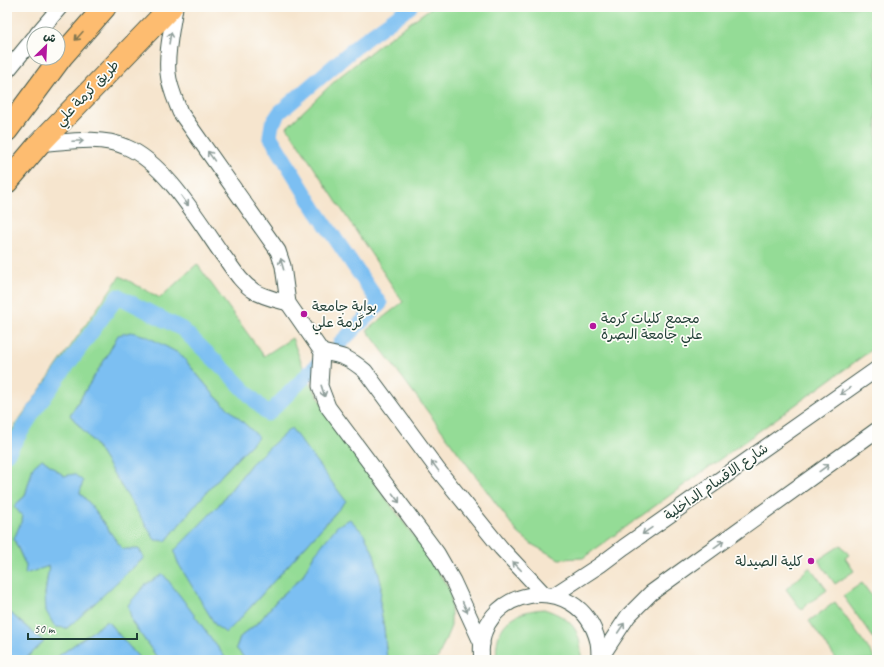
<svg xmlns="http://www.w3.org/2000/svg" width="884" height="667" viewBox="0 0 884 667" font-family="Caveat,'Playpen Sans Arabic',sans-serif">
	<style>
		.green { fill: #94dc96; stroke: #5a8c65; fill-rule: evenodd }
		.water { fill: #7bbff2; stroke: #4d7e93 }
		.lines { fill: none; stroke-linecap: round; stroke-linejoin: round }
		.canal { stroke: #7bbff2; stroke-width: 15 }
		.minor-casing { stroke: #3f564b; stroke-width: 17 }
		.highway-casing { stroke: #3f564b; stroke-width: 24 }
		.minor { stroke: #fff; stroke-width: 15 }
		.highway { stroke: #fdbc6f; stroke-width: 22 }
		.oneway { stroke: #83764f }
		.oneway2 { stroke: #8f9e9a }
		.poi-dot { fill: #b5179e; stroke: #fdfcf7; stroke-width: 1.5 }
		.labels { text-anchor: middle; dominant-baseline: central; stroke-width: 3.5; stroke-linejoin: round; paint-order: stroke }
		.street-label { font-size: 14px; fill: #1f3d34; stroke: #fdfcf7 }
		.poi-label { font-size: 14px; fill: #1f3d34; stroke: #fdfcf7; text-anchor: start }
	</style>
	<rect width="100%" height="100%" fill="#fdfcf7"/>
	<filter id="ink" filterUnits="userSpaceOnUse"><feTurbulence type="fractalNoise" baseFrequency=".025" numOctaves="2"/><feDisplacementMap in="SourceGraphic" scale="8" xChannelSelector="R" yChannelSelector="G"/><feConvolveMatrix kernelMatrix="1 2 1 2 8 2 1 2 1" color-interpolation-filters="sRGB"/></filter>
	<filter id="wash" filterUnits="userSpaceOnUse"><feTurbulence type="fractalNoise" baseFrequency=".012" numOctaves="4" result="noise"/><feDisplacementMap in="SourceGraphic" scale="16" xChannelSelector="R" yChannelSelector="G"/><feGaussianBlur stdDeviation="0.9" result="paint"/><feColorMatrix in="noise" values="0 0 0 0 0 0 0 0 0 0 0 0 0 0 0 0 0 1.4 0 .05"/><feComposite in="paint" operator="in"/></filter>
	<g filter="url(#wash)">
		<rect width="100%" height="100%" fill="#f6e5ce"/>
		<!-- green -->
		<g class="green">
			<path d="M432,7H877V346L583,558L559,559L533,545L518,533L367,330L403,302L287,127L339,77L382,43Z"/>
			<path d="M197,264L264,356L292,338L309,382L355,456L427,554L451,592V626L437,660H387L384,628L380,606L381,583L314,555L302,577L277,600L259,622L240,637L236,648L246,660H227L204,629L132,622L159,660H141L107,621L53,660H24L44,642L7,610V437L120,276L160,298ZM118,336L180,354L215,396L258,437L200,498L166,541L121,485L95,444L70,415L107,356ZM42,459L64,476L91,505L122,549H139L144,558C117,580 94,605 67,628L56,627L45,594L49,566H26L14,540L23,517L14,506L25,496L33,468ZM252,463L346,501L237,622L226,633L218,506Z"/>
			<path d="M841,545L849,555L845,558L854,571L835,584L818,560Z"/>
			<path d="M810,567L827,590L801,609L786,589Z"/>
			<path d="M862,583L877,603V643L843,596Z"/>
			<path d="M835,602L875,658L872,660H837L809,621Z"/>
			<path d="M544,609C572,618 582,631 581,660H497C493,626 512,611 544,609Z"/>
		</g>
		<!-- water -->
		<g class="water">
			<path d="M131,332L146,336L180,354L215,396L259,437C225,469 195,505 166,541L155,540L95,444L70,415L107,356L118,335Z"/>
			<path d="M291,428L346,501L237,622L226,633L216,626L178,563L174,551L218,506L252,463Z"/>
			<path d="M42,459L64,476L74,474L83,481L80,493L91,505L122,549H139L144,558C117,580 94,606 67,628L55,627L46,611L45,594L49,566L25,574L26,566L14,539L23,517L14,506L25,496L33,467Z"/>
			<path d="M350,519L364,534L374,554L381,583L380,606L384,628L387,660H246L236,648L240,637L259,622L277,600L302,577L314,555L337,526Z"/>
			<path d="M163,574L181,597L227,660H159L132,622L128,605L145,585Z"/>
			<path d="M7,610L44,642L24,660H7Z"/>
			<path d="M107,621L141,660H53Z"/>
		</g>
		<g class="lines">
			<!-- canal -->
			<g class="canal">
				<path d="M340,343L380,304L315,209L270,136L272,124L280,112L364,40L410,7"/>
				<path d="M7,454L37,407L118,296L182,329L224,369L268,414L318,364"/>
			</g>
		</g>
	</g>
	<g filter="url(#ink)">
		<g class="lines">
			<!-- minor casing -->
			<g class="minor-casing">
				<g id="minor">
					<path d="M175,7C172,29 166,51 168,73C169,86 175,99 180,112L278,251L283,266L288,303L322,352L320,386L328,407L437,553L453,581L482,644"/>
					<path d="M37,34L60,7"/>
					<path d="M7,71L34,38"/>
					<path d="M39,144C67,142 99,135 126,147C165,163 198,220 222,254C232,267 240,282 254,291C263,297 277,300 288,303"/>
					<path d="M322,352C343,356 348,357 365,371L438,470L501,548L544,594"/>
					<path d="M554,595L600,565L624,547L877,369"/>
					<path d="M482,660C472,587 580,567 598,642C599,647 599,654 599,660"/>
					<path d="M599,660L628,616L651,593L877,430"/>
				</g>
			</g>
			<!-- highway casing -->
			<g class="highway-casing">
				<g id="highway">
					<path d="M7,130L62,56L105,7"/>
					<path d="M7,182L39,144L171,7"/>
				</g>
			</g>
			<!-- minor -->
			<use href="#minor" class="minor"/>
			<!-- highway -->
			<use href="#highway" class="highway"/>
		</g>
		<!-- one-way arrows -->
		<defs><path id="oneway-shaft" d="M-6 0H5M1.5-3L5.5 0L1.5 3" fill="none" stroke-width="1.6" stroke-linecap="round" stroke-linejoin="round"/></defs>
		<use class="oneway" href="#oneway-shaft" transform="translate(79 36) rotate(132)"/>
		<g class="oneway2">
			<use href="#oneway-shaft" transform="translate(170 38) rotate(-81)"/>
			<use href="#oneway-shaft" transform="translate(78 141) rotate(-3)"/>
			<use href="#oneway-shaft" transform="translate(211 156) rotate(-125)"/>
			<use href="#oneway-shaft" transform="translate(185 201) rotate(54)"/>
			<use href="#oneway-shaft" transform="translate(282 264) rotate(-106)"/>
			<use href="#oneway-shaft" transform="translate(323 391) rotate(72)"/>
			<use href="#oneway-shaft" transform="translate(845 391) rotate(145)"/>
			<use href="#oneway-shaft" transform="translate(435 466) rotate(-126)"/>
			<use href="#oneway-shaft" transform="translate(824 468) rotate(-36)"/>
			<use href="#oneway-shaft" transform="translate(396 498) rotate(53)"/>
			<use href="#oneway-shaft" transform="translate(647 531) rotate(145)"/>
			<use href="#oneway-shaft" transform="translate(719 544) rotate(-36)"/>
			<use href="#oneway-shaft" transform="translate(517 566) rotate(-134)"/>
			<use href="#oneway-shaft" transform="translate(465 607) rotate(66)"/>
			<use href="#oneway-shaft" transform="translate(621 628) rotate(-56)"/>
		</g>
	</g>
	<!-- markers -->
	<g class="poi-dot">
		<circle cx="304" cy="314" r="4"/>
		<circle cx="593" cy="326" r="4"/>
		<circle cx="811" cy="561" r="4"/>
	</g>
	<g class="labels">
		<!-- street labels -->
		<g class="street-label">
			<text transform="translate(87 93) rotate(-46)">طريق كرمة علي</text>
			<text transform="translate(716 482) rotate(-35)">شارع الاقسام الداخلية</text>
		</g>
		<!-- poi labels -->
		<g class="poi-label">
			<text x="312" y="306">بوابة جامعة<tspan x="312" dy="16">گرمة علي</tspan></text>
			<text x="601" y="318">مجمع كليات كرمة<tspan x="601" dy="16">علي جامعة البصرة</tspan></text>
			<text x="803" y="561" text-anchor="end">كلية الصيدلة</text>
		</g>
	</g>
	<!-- margin -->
	<rect width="884" height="667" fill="none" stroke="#fdfcf7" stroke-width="24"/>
	<!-- north arrow -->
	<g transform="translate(46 46) rotate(24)"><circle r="19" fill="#fdfcf7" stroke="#a4b0a9"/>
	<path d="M0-3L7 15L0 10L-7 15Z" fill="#b5179e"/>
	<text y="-6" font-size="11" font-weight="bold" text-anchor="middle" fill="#1f3d34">ش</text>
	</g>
	<!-- scale -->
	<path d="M28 633v6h109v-6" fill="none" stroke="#1f3d34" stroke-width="2"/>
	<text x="34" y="633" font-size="12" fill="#1f3d34" stroke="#fdfcf7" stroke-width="3" paint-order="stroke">50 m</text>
</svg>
